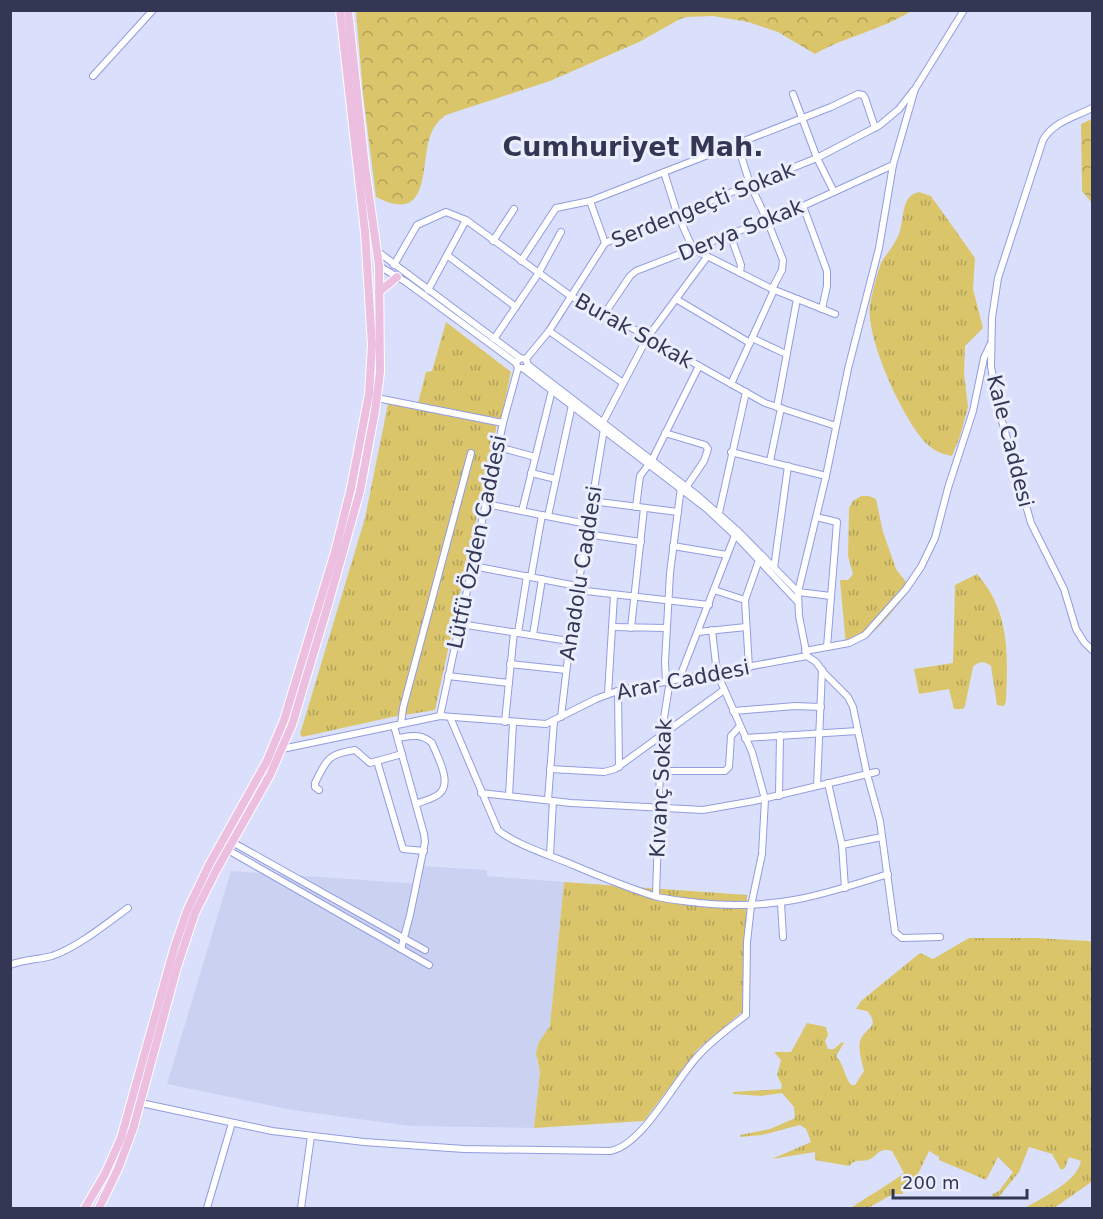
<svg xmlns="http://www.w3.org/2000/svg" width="1103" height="1219" viewBox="0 0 1103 1219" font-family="'DejaVu Sans',sans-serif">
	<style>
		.built { fill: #cbd2f1 }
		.grass { fill: url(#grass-tufts) }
		.forest { fill: url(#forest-crowns) }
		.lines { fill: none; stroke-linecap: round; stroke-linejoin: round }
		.minor-casing { stroke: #929ce0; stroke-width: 8 }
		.major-casing { stroke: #fff; stroke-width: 10 }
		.minor { stroke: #fff; stroke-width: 6 }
		.major { stroke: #ecbfe1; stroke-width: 8 }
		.labels { text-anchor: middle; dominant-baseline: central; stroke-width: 6; stroke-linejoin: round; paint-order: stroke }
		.street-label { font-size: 21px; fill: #333754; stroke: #ebeefc }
		.district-label { font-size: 27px; font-weight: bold; fill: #333754; stroke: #ebeefc }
	</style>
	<defs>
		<pattern id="grass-tufts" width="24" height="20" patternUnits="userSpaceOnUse" patternTransform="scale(1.5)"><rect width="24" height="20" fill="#dac56a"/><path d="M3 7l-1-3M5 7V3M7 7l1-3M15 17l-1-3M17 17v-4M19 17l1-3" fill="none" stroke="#b1a15a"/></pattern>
		<pattern id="forest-crowns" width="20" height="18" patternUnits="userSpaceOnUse" patternTransform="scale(1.5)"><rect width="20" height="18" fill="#dac56a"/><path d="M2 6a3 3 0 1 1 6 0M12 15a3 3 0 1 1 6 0" fill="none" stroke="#b1a15a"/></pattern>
	</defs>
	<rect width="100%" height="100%" fill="#dae0fc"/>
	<!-- built -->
	<path class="built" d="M423,866L487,870V876L564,882L550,1026L538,1046L537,1061L540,1072L534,1128L410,1126L292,1110L167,1084L231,871L421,884Z"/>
	<!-- grass -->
	<g class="grass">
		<path d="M919,192L931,196L975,258L973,289L983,328L965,346L964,373L968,407L960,436L952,456C942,454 934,451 927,444C904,422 865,337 870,305C871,298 879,266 882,261C888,252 895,244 899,234C905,218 900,196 919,192Z"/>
		<path d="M446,322L511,372L501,420L418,403L426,372L432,371Z"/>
		<path d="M388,404L497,424L435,710L392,717L302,737L300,734L365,518Z"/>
		<path d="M861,496H869L876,499L883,532L896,569L911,589C892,609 876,640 846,646L840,580H848L853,574L848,556L849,508L853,501Z"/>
		<path d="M977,574C1010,611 1008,655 1006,701L1004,706L997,705L991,666C985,661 978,661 973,667L965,706L963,709H954L949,689L919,694L914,669L953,663L955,585Z"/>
		<path d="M564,882L747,895L742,1012L698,1049L644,1121L534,1128L540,1072L536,1053L539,1042L550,1026Z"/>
		<path d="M969,938H1035L1089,941L1092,943V1180L1090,1183L1054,1208H1025C1043,1197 1077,1182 1081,1161L1069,1157L1065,1168L1061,1170L1052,1154L1029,1147L1019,1172L997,1199L991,1195L999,1191L1013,1172L998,1157L986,1180L939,1160V1157L929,1151L918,1174L903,1191V1194H893L868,1208H851C868,1196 887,1186 904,1173L892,1151C877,1147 878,1157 868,1160C860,1162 856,1158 849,1166L815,1160V1152L772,1159L811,1142L806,1129L800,1125L762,1135L740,1137V1135L770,1129L795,1118L794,1107L782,1093L761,1096L733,1094V1092L781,1089L782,1085L777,1075L781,1060L774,1052H791L807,1023L826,1027L828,1035L825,1041L828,1049H834L842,1042L844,1043L836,1056C844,1064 844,1076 851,1085H855L864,1071C862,1062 858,1050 860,1041C864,1028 882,1028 867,1011L856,1009L861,1001L920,953L933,959Z"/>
	</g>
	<!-- forest -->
	<g class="forest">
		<path d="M356,11V10L911,11C882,30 846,36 815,54L778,32L748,22L713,16L687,17L680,19L639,42L550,81L446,115C439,120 434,126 431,134C419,163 433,226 376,197L363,94Z"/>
		<path d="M1092,119V203L1082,191L1081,124Z"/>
	</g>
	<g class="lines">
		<!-- minor casing -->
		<g class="minor-casing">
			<g id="minor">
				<path d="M93,76L153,10"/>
				<path d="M793,94L817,158L834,192"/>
				<path d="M1092,108C1075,117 1053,122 1043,140L998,278L992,318L991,366L998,407L1031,523L1064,589L1076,629L1084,642L1092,650"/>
				<path d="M737,143L750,184L767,220L783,260L782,270L772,289"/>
				<path d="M664,172L677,213L693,249L772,289L835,314"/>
				<path d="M590,201L605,243"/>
				<path d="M803,206L827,271V286L822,309"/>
				<path d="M730,234L741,265L740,273"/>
				<path d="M493,241L514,209"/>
				<path d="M377,251L520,358"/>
				<path d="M447,255L516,307"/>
				<path d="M521,261L556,208L590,201L831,107L858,94L863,95L865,98L875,128"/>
				<path d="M394,265L417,225L446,212L466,220L572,297L605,313L765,403L836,426"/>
				<path d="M379,266L406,282L516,363"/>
				<path d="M428,290L466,220"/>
				<path d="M676,299L750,343"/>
				<path d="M605,313L630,276L636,271L803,206L893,165"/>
				<path d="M549,331L623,383"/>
				<path d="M752,338L786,354"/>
				<path d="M494,339L538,274L561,232"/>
				<path d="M526,359L549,331L605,243L817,158L880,125L899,109L913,91"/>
				<path d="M528,365L698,496L739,532L798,592"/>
				<path d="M524,369L707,509L739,539L797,601"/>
				<path d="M731,384L774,290"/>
				<path d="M377,398L503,423"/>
				<path d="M777,407L797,299"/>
				<path d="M603,422L647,338L707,257"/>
				<path d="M665,433L705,445L708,449L704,461L687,486"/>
				<path d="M498,447L535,457"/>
				<path d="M731,452L826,476"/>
				<path d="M770,461L781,408"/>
				<path d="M531,473L556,479"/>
				<path d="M591,501L678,512"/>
				<path d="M486,504L587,524"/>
				<path d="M636,507L640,476L652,460L699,366"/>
				<path d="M522,511L552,390"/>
				<path d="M719,513L746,392"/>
				<path d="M548,516L572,405"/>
				<path d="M816,517L837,522L827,647"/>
				<path d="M586,534L641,542"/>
				<path d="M673,546L727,555"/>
				<path d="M473,566L577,586"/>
				<path d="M774,568L788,466"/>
				<path d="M531,577L542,515"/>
				<path d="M577,590L709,605"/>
				<path d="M714,590L745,600"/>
				<path d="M798,592L831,596"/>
				<path d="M460,624L569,641"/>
				<path d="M612,627L667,628"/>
				<path d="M631,628L644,508"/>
				<path d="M698,632L746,627"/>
				<path d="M518,633L527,576"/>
				<path d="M533,635L542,579"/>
				<path d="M805,651L849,643L865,635L906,589L921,567L935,538L948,488L973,411L984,358L990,345"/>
				<path d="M807,656L799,616L798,592L826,476L848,369L879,248L893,165L915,89L964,10"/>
				<path d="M807,656L816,662L824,673L848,697L853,707L867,774L880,821L895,932L902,938L940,937"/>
				<path d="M510,664L566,670"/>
				<path d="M749,668L745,600L759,560"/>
				<path d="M448,676L509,683"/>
				<path d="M679,679L735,535"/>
				<path d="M666,681L665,662L670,573L681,487"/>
				<path d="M618,691L619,767"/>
				<path d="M608,694L614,595"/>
				<path d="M733,711L795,706L821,707"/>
				<path d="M440,716L503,423L518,368L516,363L520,358L526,359L528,365L526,368H518"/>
				<path d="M450,717L498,830C514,844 552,856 573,865C599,876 626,887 654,896C668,900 684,901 699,903C772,911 820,896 888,874"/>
				<path d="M561,717L572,623L604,429"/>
				<path d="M505,722L514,632"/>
				<path d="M401,724L403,708L471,453"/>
				<path d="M394,726L424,834L425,842L410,915L401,949"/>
				<path d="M398,738C411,736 421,733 432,743C437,756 453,783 439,794C433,799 423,801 416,804"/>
				<path d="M745,738L858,731"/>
				<path d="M282,749L440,716L546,724L596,699L620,690L807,656"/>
				<path d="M377,761L403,849L424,851"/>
				<path d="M550,769L604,772L615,769L724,690"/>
				<path d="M661,771H725L729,767L731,736L740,726"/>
				<path d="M828,783L842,845L845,888"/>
				<path d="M817,786L822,670"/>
				<path d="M319,790L315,787V783C327,759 328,754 355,750L370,763L402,754"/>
				<path d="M481,793L571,803L703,810L754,801L876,772"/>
				<path d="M509,796L513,723"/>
				<path d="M779,796L780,735"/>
				<path d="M548,800L554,721"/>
				<path d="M232,842L425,950"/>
				<path d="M842,845L882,837"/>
				<path d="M228,850L429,965"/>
				<path d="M550,855L553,801"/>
				<path d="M656,896L661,737L670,680"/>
				<path d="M781,903L783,937"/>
				<path d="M10,965C24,959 38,960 52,956C78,947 106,924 128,908"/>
				<path d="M141,1103L272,1131L364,1142L464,1149L610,1151C642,1146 675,1081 697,1057C711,1041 729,1028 746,1015L747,942L751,906L762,854L765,799L752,752L717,673L712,630"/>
				<path d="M207,1208L232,1123"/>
				<path d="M301,1208L311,1136"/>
			</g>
		</g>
		<!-- major casing -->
		<g class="major-casing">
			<g id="major">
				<path d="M379,292L397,277"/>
				<path d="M85,1208L105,1174L121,1138L174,949L187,911L209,865L267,761L284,720L335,552L351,488L369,394L372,345L365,232L340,10"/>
				<path d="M99,1208L118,1169L133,1129L177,967L195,913L217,869L270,775L292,725L328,605L360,491L375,411L380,372L379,266L365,167L348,10"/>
			</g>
		</g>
		<!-- minor -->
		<use href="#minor" class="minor"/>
		<!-- major -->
		<use href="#major" class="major"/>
	</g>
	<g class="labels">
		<!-- street labels -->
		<g class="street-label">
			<text transform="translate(703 205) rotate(-22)">Serdengeçti Sokak</text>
			<text transform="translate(741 230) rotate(-22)">Derya Sokak</text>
			<text transform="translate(634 331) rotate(29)">Burak Sokak</text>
			<text transform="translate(1010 441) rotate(76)">Kale Caddesi</text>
			<text transform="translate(477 542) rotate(-78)">Lütfü Özden Caddesi</text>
			<text transform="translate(581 573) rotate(-81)">Anadolu Caddesi</text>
			<text transform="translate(683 680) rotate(-11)">Arar Caddesi</text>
			<text transform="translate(661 788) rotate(-87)">Kıvanç Sokak</text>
		</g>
		<!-- district labels -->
		<g class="district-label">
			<text x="633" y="146">Cumhuriyet Mah.</text>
		</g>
	</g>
	<!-- border -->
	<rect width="1103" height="1219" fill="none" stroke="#333754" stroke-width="24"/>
	<!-- scale -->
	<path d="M893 1189v9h134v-9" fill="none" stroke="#333754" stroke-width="3"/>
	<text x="902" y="1189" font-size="18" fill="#333754" stroke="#ebeefc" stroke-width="4.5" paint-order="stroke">200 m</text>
</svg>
